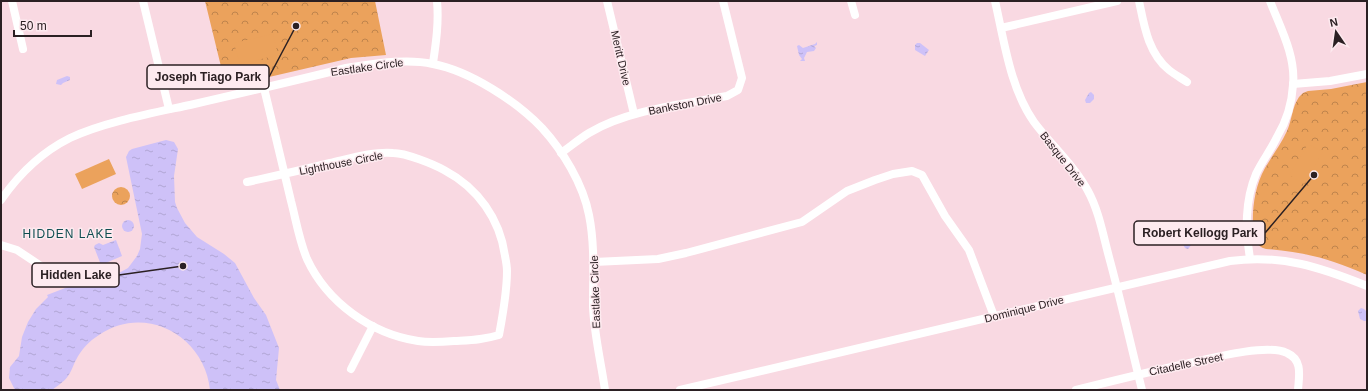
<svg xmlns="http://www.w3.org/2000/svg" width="1368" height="391" viewBox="0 0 1368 391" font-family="Arial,sans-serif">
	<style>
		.park { fill: url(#park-crowns) }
		.pitch { fill: #eba25c }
		.water { fill: url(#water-ripples) }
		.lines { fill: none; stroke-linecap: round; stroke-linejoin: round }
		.minor { stroke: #fff; stroke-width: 8 }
		.labels { text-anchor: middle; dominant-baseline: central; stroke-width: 3; stroke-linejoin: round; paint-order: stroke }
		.street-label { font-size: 11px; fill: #2b2023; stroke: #fdeaef }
		.neighbourhood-label { font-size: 12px; letter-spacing: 1px; fill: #0e4d50; stroke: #fdeaef }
		.leader { fill: none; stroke: #2b2023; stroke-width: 1.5 }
		.callout-dot { fill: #2b2023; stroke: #fdeaef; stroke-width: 1.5 }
		.callout { fill: #fdeaef; stroke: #2b2023; stroke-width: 1.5 }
		.callout-label { font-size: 12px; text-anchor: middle; font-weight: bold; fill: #2b2023 }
	</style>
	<defs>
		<pattern id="park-crowns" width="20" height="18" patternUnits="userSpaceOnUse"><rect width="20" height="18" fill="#eba25c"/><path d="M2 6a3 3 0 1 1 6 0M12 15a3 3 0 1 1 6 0" fill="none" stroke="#bf844c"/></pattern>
		<pattern id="water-ripples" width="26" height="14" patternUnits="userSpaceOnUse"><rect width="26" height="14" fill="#cec1f8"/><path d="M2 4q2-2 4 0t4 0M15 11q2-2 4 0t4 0" fill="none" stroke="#b1a6d4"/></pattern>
	</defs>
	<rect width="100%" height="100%" fill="#f9d9e2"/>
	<!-- park -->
	<g class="park">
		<path d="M205,1H375L386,55L351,58L226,87Z"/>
		<path d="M1367,82V275C1331,259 1305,252 1266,249C1255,246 1253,238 1253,228C1252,207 1255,186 1265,168C1272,156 1281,144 1287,131C1292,120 1292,107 1299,97L1303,93L1308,91L1331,89Z"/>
		<circle cx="121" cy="196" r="9"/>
	</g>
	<!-- pitch -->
	<g class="pitch">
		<path d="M273,34L278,55L240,64L234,43Z"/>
		<path d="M1308,144L1323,152L1304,184L1289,175Z"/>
		<path d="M109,159L116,174L82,189L75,174Z"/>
	</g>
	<!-- water -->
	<g class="water">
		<path d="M817,42V45L814,46L816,48L814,51L807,52L804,58L805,61H800L802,59L799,55L797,46L799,45L803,48L815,44Z"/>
		<path d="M917,43H920L929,50L925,56L915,50V45Z"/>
		<path d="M67,76L70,77V80L63,83L61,85L56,84L57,80Z"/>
		<path d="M1091,92L1094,95V99L1090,103H1086L1085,100L1089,93Z"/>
		<path d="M166,140L174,142L178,149L174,176L175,202L177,208L185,223L197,237L224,254L235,263L254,298L266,315L279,348L276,380L280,390H210C205,336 145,303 99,335C89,341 81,350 76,360C73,365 72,371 68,376C64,382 57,386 52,390H15L9,378L10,367L19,356L22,337L28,322L36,309L48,297L47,295L73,285L117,274L128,268L137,256L140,249L142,234L126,157L129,151L132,149Z"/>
		<circle cx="128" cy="226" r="6"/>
		<path d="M1180,234H1183L1187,238L1192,241V244L1188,249L1185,248L1182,242L1178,239L1177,237Z"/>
		<path d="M116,240L122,256L101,265L94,247L95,245L99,243L103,245Z"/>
		<path d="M1361,308L1364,309L1367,312V321H1364L1360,319L1358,311Z"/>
	</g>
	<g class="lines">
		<!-- minor -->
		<g class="minor">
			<path d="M12,1L23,49"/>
			<path d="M143,1L169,109"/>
			<path d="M607,1L634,114"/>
			<path d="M851,1L855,15"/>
			<path d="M995,1C1004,40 1010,88 1034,122C1051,145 1074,165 1088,191C1099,211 1103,235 1109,257C1121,301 1131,346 1142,390"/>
			<path d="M1139,1C1144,25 1148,53 1169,70C1174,74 1181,78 1187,82"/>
			<path d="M1001,28L1117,1"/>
			<path d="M433,63C436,43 439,22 437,1"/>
			<path d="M1293,84L1330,81L1367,74"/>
			<path d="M561,153C570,147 579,139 589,133C627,110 684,104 727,96L738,90L742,78L723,1"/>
			<path d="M247,182C275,176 302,170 330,163C348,159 375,151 393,153C406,153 433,164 444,170C478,188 500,219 505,256C506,261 507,266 507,271C507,292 503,314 499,335C482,340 471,340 454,341C442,342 430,343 418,341C371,334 327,302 307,259C299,240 296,220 291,201C282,163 273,126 264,88"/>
			<path d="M1,200C19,174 42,152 70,138C104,122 153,113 190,105C242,93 294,81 346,68C374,64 405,58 433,64C470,71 516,101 542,128C563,151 583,184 589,215C595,245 593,275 593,306C594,334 601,362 605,390"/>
			<path d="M1,245L17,250L41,266"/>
			<path d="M1250,258C1245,232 1245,200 1256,174C1262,161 1271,150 1277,137C1286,122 1292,103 1293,85C1296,56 1280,27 1270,1"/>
			<path d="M594,262L658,259L686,253L802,222L847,191L875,180L893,174L912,171L922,175L945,216L969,250L994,316"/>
			<path d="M351,369L373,326"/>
			<path d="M680,390L1230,261C1281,254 1320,267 1367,286"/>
			<path d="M1076,390C1112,381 1149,372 1185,364C1208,359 1266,343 1287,353C1303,360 1299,376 1298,390"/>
		</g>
	</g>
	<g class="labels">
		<!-- street labels -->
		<g class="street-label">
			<text transform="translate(621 58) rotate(77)">Meritt Drive</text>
			<text transform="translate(367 67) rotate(-8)">Eastlake Circle</text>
			<text transform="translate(685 104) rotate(-11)">Bankston Drive</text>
			<text transform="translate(1063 159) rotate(52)">Basque Drive</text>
			<text transform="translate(341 163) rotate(-11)">Lighthouse Circle</text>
			<text transform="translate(595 292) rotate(-92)">Eastlake Circle</text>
			<text transform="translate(1024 309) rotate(-14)">Dominique Drive</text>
			<text transform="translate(1186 364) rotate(-12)">Citadelle Street</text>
		</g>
		<!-- neighbourhood labels -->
		<g class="neighbourhood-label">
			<text x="68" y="234">HIDDEN LAKE</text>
		</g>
	</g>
	<!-- callouts -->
	<path class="leader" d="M296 26L269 77M1314 175L1265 233M183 266L119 275"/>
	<g class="callout-dot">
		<circle cx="296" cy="26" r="4"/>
		<circle cx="1314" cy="175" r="4"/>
		<circle cx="183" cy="266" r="4"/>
	</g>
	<g class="callout">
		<rect x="147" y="65" width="122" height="24" rx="4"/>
		<rect x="1134" y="221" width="131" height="24" rx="4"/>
		<rect x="32" y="263" width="87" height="24" rx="4"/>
	</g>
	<g class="callout-label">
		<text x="208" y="81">Joseph Tiago Park</text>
		<text x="1200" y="237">Robert Kellogg Park</text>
		<text x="76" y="279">Hidden Lake</text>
	</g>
	<!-- border -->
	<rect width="1368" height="391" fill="none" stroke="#2b2023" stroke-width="4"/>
	<!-- north arrow -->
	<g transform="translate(1336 32) rotate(347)" stroke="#fdeaef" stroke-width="3" paint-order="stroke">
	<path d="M0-3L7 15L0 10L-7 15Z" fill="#2b2023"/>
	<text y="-6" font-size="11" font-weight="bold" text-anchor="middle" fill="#2b2023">N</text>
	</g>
	<!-- scale -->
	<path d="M14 30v6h77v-6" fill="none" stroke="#2b2023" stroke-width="2"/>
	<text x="20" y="30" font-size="12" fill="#2b2023" stroke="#fdeaef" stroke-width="3" paint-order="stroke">50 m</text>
</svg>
